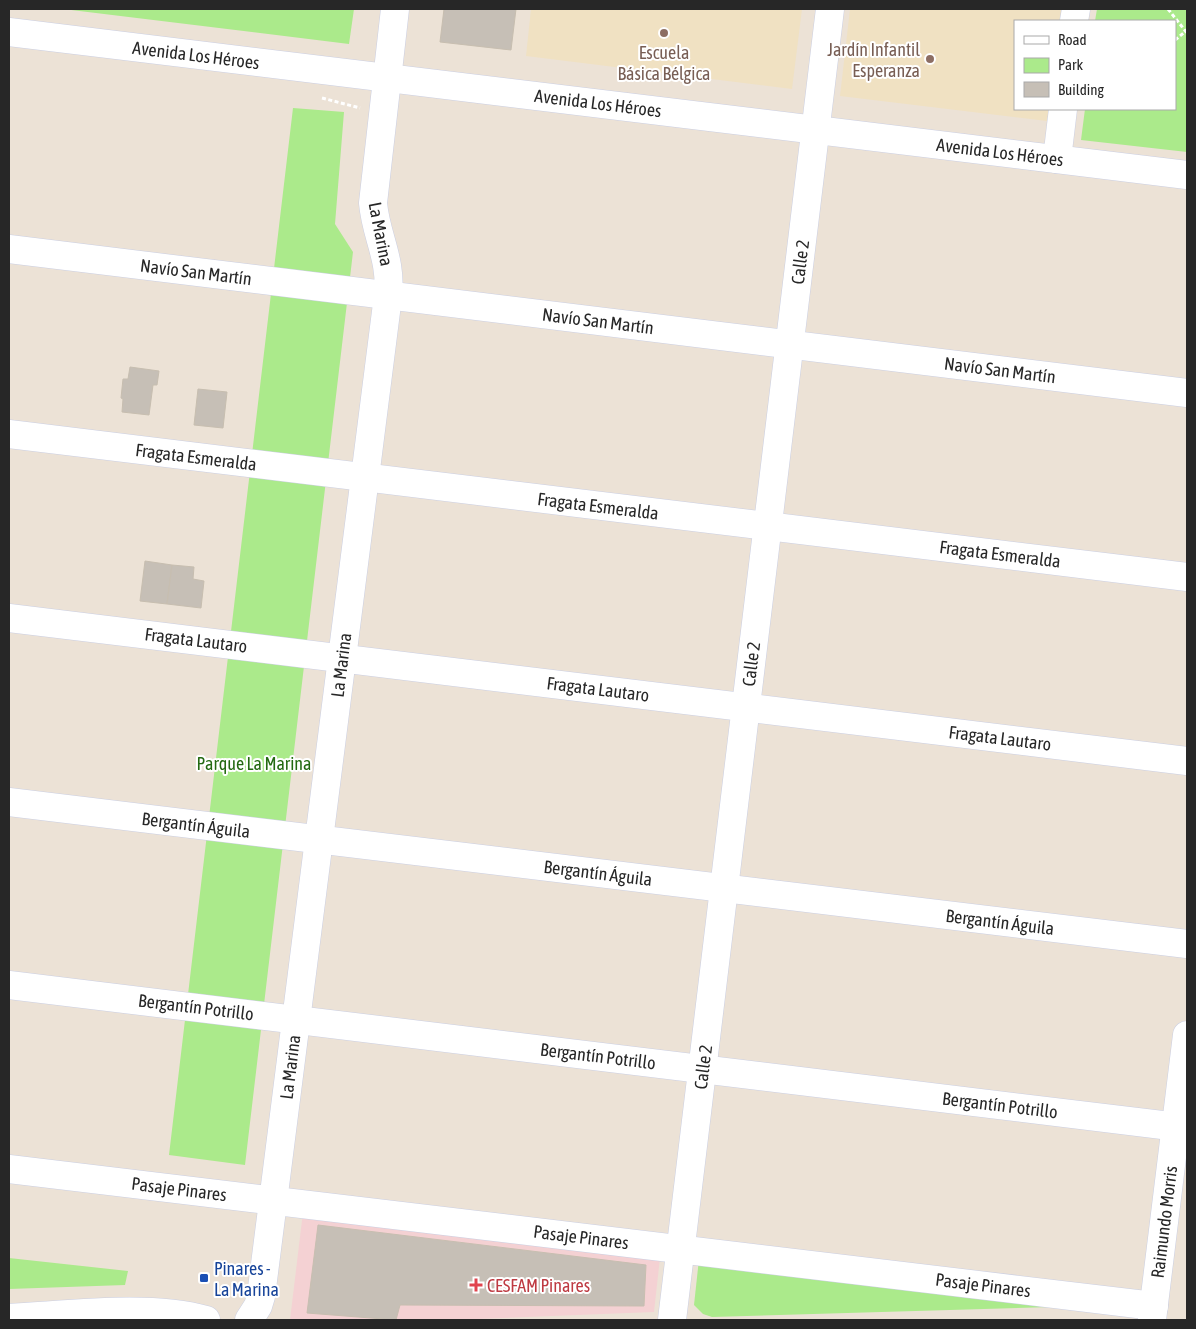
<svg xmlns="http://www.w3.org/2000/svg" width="1196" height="1329" viewBox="0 0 1196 1329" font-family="'Asap Condensed',sans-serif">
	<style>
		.education { fill: #f0e1c2 }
		.medical { fill: #f4d1d3 }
		.green { fill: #abea8b }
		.building { fill: #c6bfb6; stroke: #c7beb0 }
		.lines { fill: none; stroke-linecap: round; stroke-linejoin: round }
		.minor-casing { stroke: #cbcfe2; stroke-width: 29 }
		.path { stroke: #fff; stroke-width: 3; stroke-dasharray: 4 2.5; stroke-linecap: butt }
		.minor { stroke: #fff; stroke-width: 28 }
		.education-dot { fill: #8d6e63; stroke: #fff; stroke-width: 2 }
		.transit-dot { fill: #1a4fb4; stroke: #fff; stroke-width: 2 }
		.health-dot { fill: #e0444e; stroke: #fff; stroke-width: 2 }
		.labels { text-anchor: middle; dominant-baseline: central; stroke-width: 4; stroke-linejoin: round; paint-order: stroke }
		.education-label { font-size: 18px; fill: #785e54; stroke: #fff; text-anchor: end }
		.street-label { font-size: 18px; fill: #272727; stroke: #fff }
		.park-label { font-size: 18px; fill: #236911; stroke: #fff }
		.transit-label { font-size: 18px; fill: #164399; stroke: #fff; text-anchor: start }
		.health-label { font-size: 18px; fill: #be3a42; stroke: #fff; text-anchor: start }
	</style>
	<rect width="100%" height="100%" fill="#ece2d6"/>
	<!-- education -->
	<g class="education">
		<path d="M531,9H802L792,89L526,56Z"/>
		<path d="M850,9H1068L1067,21H1015V109H1056L1055,122L840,96Z"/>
	</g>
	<!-- medical -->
	<path class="medical" d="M303,1212L660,1258L654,1312L454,1320H290Z"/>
	<!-- green -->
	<g class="green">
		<path d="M63,9H354L349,44Z"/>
		<path d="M1097,9H1187V152L1081,140L1085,109H1175V21H1095Z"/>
		<path d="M293,108L344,112L335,224L353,252L245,1165L169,1155Z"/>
		<path d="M9,1258L128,1271L125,1285L9,1289Z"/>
		<path d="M699,1259L1088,1306L712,1317L703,1314L694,1305Z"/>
	</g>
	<!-- building -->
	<g class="building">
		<path d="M444,9H516L511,50L440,42Z"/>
		<path d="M130,367L159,371L157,385H153L149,415L122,412L123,399L121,398L123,379H128Z"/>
		<path d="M198,389L227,392L223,428L194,425Z"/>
		<path d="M145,561L172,565L167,604L140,601Z"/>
		<path d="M172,565L194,567L193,579L204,581L201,608L167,604Z"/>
		<path d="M318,1225L646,1265L644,1306L400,1305L396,1320L307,1313Z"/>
	</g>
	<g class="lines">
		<!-- minor casing -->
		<g class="minor-casing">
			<g id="minor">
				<path d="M1074,21L1076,9"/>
				<path d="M9,32L1187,175"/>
				<path d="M1057,159L1063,109"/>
				<path d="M9,249L1187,393"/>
				<path d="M9,434L1187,577"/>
				<path d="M9,618L1187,761"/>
				<path d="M9,802L1187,944"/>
				<path d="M9,985L1187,1128"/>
				<path d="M9,1169L1154,1306"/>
				<path d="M9,1318C68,1315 150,1304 206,1320"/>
				<path d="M249,1320L258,1306L261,1296L388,296C392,259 376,237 373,203L395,9"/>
				<path d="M672,1320L830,9"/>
				<path d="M1152,1320L1187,1035"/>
			</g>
		</g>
		<!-- path -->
		<g class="path">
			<path d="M1168,9L1187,33"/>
			<path d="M1175,40L1186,31"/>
			<path d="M322,98L360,108"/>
		</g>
		<!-- minor -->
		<use href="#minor" class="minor"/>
	</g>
	<!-- markers -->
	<g class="education-dot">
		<circle cx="664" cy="33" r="5"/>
		<circle cx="930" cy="59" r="5"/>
	</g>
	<rect class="transit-dot" x="199" y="1273" width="10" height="10" rx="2.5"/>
	<path class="health-dot" d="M473.5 1277.5h5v5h5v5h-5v5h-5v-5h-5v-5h5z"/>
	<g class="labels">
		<!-- education labels -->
		<g class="education-label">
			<text x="920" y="49">Jardín Infantil<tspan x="920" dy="21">Esperanza</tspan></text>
			<text x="664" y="52" text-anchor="middle">Escuela<tspan x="664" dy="21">Básica Bélgica</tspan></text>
		</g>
		<!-- street labels -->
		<g class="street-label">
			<text transform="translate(196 55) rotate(7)">Avenida Los Héroes</text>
			<text transform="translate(598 103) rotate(7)">Avenida Los Héroes</text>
			<text transform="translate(1000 152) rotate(7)">Avenida Los Héroes</text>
			<text transform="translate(381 234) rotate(79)">La Marina</text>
			<text transform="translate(800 262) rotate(-83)">Calle 2</text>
			<text transform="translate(196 272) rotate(7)">Navío San Martín</text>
			<text transform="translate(598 321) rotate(7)">Navío San Martín</text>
			<text transform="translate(1000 370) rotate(7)">Navío San Martín</text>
			<text transform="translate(196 457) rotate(7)">Fragata Esmeralda</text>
			<text transform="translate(598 506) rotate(7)">Fragata Esmeralda</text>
			<text transform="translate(1000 554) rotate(7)">Fragata Esmeralda</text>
			<text transform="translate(196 640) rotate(7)">Fragata Lautaro</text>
			<text transform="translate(751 664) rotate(-83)">Calle 2</text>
			<text transform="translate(341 665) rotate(-83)">La Marina</text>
			<text transform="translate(598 689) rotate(7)">Fragata Lautaro</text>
			<text transform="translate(1000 738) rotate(7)">Fragata Lautaro</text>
			<text transform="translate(196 825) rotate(7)">Bergantín Águila</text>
			<text transform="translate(598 873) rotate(7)">Bergantín Águila</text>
			<text transform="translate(1000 922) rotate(7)">Bergantín Águila</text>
			<text transform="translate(196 1007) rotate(7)">Bergantín Potrillo</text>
			<text transform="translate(598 1056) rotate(7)">Bergantín Potrillo</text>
			<text transform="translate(290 1067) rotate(-83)">La Marina</text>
			<text transform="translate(703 1067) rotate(-83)">Calle 2</text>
			<text transform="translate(1000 1105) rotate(7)">Bergantín Potrillo</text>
			<text transform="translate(179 1189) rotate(7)">Pasaje Pinares</text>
			<text transform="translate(1164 1222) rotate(-83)">Raimundo Morris</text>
			<text transform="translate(581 1237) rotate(7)">Pasaje Pinares</text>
			<text transform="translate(983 1285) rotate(7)">Pasaje Pinares</text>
		</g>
		<!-- park labels -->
		<g class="park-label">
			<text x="254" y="763">Parque La Marina</text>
		</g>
		<!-- transit labels -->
		<g class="transit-label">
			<text x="214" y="1268">Pinares -<tspan x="214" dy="21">La Marina</tspan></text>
		</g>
		<!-- health labels -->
		<g class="health-label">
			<text x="487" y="1285">CESFAM Pinares</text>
		</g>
	</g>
	<!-- border -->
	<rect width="1196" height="1329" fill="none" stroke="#272727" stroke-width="20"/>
	<!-- legend -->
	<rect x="1014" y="20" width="162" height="90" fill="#ffffff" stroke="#a9a9a9"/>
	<rect x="1024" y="36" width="25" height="8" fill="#ffffff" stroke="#a9a9a9"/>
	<text x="1058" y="45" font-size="15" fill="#272727">Road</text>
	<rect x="1024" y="58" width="25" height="15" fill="#abea8b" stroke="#a9a9a9"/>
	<text x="1058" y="70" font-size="15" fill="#272727">Park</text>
	<rect x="1024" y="82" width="25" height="15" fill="#c6bfb6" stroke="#a9a9a9"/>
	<text x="1058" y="95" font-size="15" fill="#272727">Building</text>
</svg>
